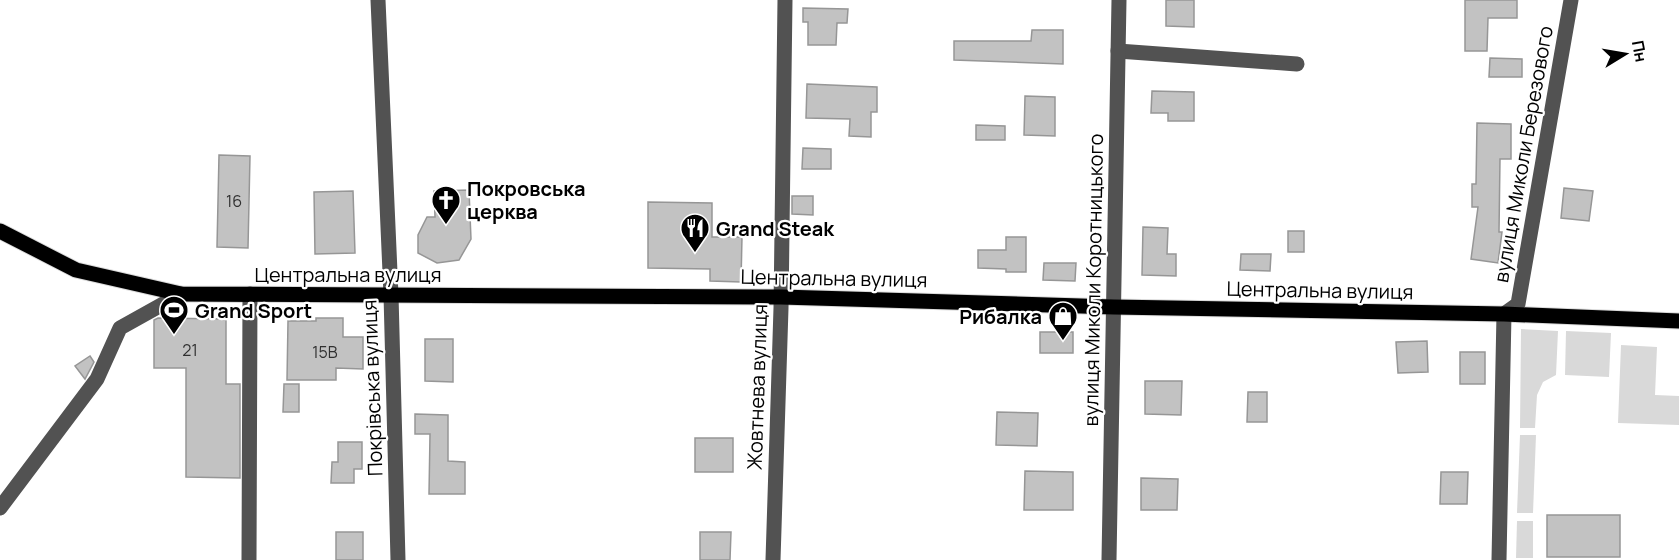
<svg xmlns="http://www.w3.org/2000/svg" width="1679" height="560" viewBox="0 0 1679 560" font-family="Manrope,sans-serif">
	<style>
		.green { fill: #d9d9d9 }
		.building { fill: #c2c2c2; stroke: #969696; stroke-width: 1.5 }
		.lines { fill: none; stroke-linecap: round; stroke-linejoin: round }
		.major-casing { stroke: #dbdbdb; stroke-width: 17 }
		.minor { stroke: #525252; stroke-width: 15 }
		.major { stroke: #000; stroke-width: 15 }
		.labels { text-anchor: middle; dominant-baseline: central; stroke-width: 4.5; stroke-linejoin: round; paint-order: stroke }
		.number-label { font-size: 16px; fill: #303030 }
		.street-label { font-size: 20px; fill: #000; stroke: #fff }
		.poi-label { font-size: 20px; font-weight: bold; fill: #000; stroke: #fff; text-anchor: start }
	</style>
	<rect width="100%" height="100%" fill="#fff"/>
	<!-- green -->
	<g class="green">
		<path d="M1521,329L1558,331L1556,375L1543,382L1537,395L1535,428H1520Z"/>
		<path d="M1566,331L1611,333L1609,377L1565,375Z"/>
		<path d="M1621,345L1657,347L1655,395L1679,396V425L1618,423Z"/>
		<path d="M1520,435H1536L1533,513H1517Z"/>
		<path d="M1517,521H1533V558H1516Z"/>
	</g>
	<!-- building -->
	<g class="building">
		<path d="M1166,0H1194V27L1166,26Z"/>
		<path d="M1465,0H1517V18H1488L1487,51H1465Z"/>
		<path d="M803,8L848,9L847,23H837L836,45H808V22H803Z"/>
		<path d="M1032,30H1063V64L954,60V41H1031Z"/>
		<path d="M1490,58L1522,59V77H1489Z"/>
		<path d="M807,84L877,87V112H871V137L849,136L850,119L806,118Z"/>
		<path d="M1152,91L1194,92V121H1168V113H1151Z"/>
		<path d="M1025,96L1055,97V136L1024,135Z"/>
		<path d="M1477,123L1511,124V159H1500L1499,232H1502L1498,263L1471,259L1478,207H1472V184H1476Z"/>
		<path d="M976,125L1005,126V140H976Z"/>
		<path d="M803,148L831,149V169H802Z"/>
		<path d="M219,155L250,156L248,248L217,247Z"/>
		<path d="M1564,188L1593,191L1589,221L1561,218Z"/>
		<path d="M469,190L471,239L459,260L437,263L418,253V235L427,217H435L434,191Z"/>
		<path d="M353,191L355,253L315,254L314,192Z"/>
		<path d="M792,196H813V215L792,214Z"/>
		<path d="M648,202L712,203V237H742L741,282L710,281V269L648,268Z"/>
		<path d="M1143,227L1168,228L1167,254H1176V276L1142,275Z"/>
		<rect x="1288" y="231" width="16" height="21"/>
		<path d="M1006,237H1026V272H1006V269L978,268V250H1006Z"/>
		<path d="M1241,254H1271L1270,271L1240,270Z"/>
		<path d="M1044,263H1076L1075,281L1043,280Z"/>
		<path d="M158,318L226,319V384H240V478L186,477V368H154V320Z"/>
		<path d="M316,318H343V337H363V369L336,368V380H287L288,321H316Z"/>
		<rect x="1040" y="332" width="33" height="21"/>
		<path d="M425,339H453V382L425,381Z"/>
		<path d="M1427,341L1428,372L1398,373L1396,342Z"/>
		<rect x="1460" y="352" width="25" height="32"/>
		<path d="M90,356L94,362L85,379L75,366Z"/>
		<path d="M1145,381H1182L1181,415L1145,414Z"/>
		<path d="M284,384H299V412H283Z"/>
		<path d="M1248,392H1267V422H1247Z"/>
		<path d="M997,412L1038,413L1037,446L996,445Z"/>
		<path d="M415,414L448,415V461L465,462V494H429L430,434H415Z"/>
		<rect x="695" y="438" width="38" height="34"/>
		<path d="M338,442H362V469H354V483H331L332,462H338Z"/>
		<path d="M1025,471L1073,472V510H1024Z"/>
		<path d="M1441,472H1468L1467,504H1440Z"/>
		<path d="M1141,478L1178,479L1177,510H1141Z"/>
		<rect x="1547" y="515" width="73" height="42"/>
		<rect x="336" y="532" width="27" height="28"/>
		<path d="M700,532H731L730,560H700Z"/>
	</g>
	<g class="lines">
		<!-- major casing -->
		<g class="major-casing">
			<path id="major" d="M0,231L76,270L181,294L781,297L1114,307L1504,314L1679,321"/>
		</g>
		<!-- minor -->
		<g class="minor">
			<path d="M378,0L391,295L398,560"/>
			<path d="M1118,51L1297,64"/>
			<path d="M0,508L97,379L120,328L181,294"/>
			<path d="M249,560L250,294"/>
			<path d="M773,560L781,308L785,0"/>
			<path d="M1109,560L1119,0"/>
			<path d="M1499,560L1504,314L1518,304L1571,0"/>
		</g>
		<!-- major -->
		<use href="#major" class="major"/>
	</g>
	<!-- icons -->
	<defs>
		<g id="church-pin" transform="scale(1.5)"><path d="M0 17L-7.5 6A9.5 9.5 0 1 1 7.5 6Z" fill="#000" stroke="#fff"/><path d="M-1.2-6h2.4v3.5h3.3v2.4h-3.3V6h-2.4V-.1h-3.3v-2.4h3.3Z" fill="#fff"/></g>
		<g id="restaurant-pin" transform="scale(1.5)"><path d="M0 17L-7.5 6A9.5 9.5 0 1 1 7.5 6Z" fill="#000" stroke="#fff"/><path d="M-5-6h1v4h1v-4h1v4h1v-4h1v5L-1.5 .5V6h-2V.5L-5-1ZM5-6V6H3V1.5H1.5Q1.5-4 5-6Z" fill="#fff"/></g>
		<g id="stadium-pin" transform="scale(1.5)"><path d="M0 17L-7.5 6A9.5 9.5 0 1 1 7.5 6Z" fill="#000" stroke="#fff"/><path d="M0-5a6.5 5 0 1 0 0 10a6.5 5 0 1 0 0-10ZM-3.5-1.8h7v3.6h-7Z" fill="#fff"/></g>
		<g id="shop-pin" transform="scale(1.5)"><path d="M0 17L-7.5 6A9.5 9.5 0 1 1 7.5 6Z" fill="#000" stroke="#fff"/><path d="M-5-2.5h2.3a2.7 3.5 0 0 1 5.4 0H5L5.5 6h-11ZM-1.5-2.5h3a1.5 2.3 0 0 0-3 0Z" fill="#fff"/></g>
	</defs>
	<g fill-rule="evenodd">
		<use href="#church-pin" x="446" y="200"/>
		<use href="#restaurant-pin" x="695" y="228"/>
		<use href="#stadium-pin" x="174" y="310"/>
		<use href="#shop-pin" x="1063" y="316"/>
	</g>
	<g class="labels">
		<!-- number labels -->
		<g class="number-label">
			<text x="234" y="201">16</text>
			<text x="190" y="350">21</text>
			<text x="325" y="352">15В</text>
		</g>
		<!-- street labels -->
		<g class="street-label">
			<text transform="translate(1523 154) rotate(-80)">вулиця Миколи Березового</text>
			<text x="348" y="274">Центральна вулиця</text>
			<text transform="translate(834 278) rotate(1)">Центральна вулиця</text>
			<text transform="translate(1093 280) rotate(-89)">вулиця Миколи Коротницького</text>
			<text transform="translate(1320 290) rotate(1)">Центральна вулиця</text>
			<text transform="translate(757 387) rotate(-88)">Жовтнева вулиця</text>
			<text transform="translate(372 388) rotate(-92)">Покрівська вулиця</text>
		</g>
		<!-- poi labels -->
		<g class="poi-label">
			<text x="467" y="188">Покровська<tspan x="467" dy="23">церква</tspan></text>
			<text x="716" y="228">Grand Steak</text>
			<text x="195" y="310">Grand Sport</text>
			<text x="1042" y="316" text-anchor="end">Рибалка</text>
		</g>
	</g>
	<!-- north arrow -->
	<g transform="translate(1625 54) rotate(79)" stroke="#ffffff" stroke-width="4.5" paint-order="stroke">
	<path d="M0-4.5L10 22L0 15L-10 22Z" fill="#000000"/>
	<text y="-9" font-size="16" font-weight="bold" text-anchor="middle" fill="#000000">Пн</text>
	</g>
</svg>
